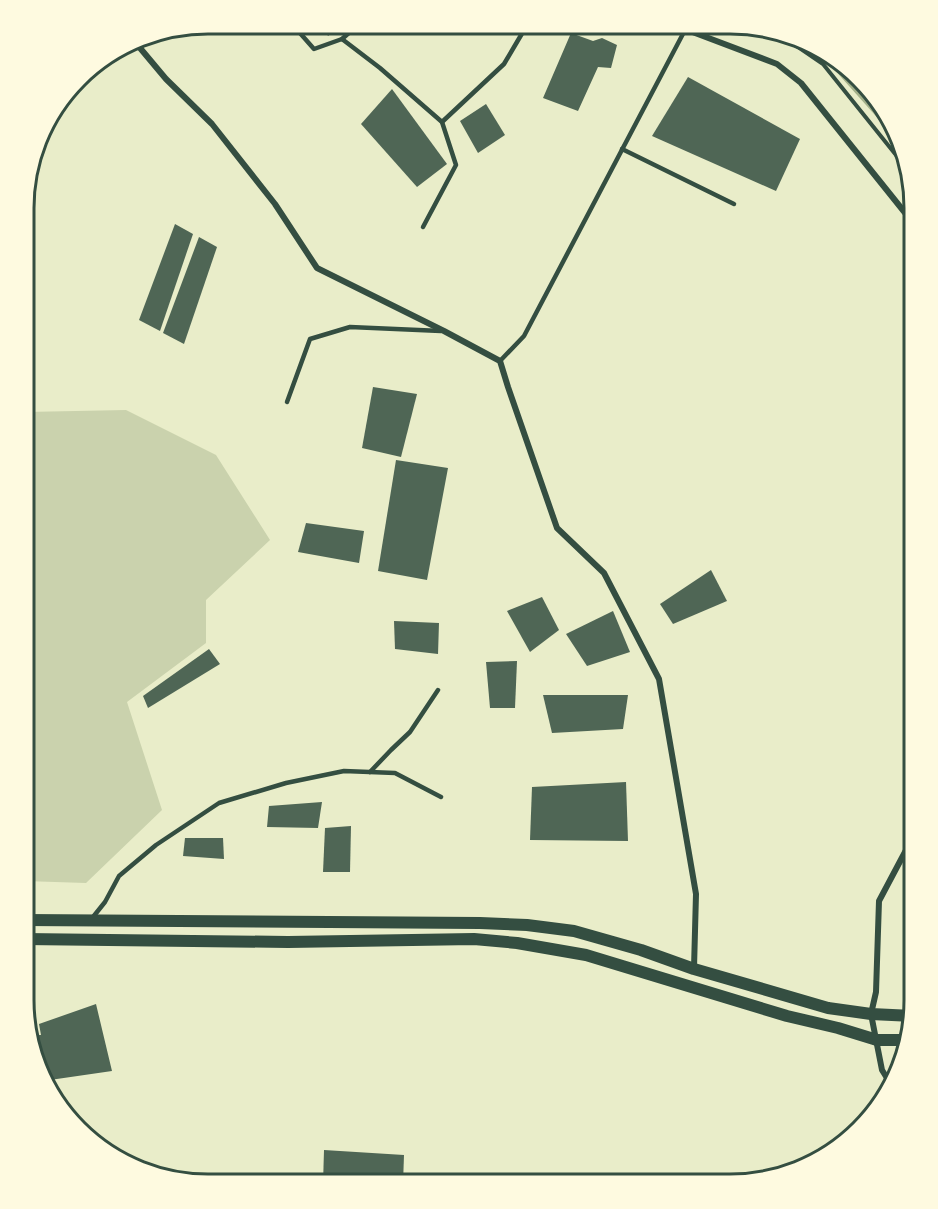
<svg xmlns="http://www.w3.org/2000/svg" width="938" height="1209" viewBox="0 0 938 1209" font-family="Jost,sans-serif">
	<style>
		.green { fill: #cad2ad }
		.water { fill: #a3b18a }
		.building { fill: #4f6655 }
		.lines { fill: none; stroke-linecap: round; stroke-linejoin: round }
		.path { stroke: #344e41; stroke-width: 4 }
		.service { stroke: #344e41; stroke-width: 4.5 }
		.minor { stroke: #344e41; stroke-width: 6 }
		.tertiary { stroke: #344e41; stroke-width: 10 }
		.secondary { stroke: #344e41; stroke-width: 12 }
		.rim { fill: none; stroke: #344e41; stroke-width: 3 }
	</style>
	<rect width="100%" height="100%" fill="#e9edc9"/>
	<!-- green -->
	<path class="green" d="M126,410L216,455L270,540L206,600V643L127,702L162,810L86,883L24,881L25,412Z"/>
	<!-- water -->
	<path class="water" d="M816,49L832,55L895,126L899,142Z"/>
	<!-- building -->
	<g class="building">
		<path d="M321,24H343L328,36Z"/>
		<path d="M571,33L593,41L602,38L617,45L611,68L598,67L578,111L543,98Z"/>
		<path d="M688,77L800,139L776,191L652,136Z"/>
		<path d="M392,89L447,164L417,187L361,124Z"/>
		<path d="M486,104L505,135L478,153L460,121Z"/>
		<path d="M175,224L193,234L160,331L139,320Z"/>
		<path d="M199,237L217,247L184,344L163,333Z"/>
		<path d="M373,387L417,394L401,457L362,448Z"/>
		<path d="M396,460L448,468L427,580L378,571Z"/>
		<path d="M306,523L364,531L359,563L298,552Z"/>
		<path d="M711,570L727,601L673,624L660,604Z"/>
		<path d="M542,597L559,630L530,652L507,611Z"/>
		<path d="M613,611L630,652L587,666L566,634Z"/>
		<path d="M394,621L439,623L438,654L395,649Z"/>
		<path d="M209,649L220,664L148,708L143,696Z"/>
		<path d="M517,661L515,708H490L486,662Z"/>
		<path d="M543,695H628L623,729L552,733Z"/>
		<path d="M626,782L628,841L530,840L532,787Z"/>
		<path d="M322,802L318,828L267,827L269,806Z"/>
		<path d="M351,826L350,872H323L325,828Z"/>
		<path d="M185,838H223L224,859L183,856Z"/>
		<path d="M96,1004L112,1071L43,1081L32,1035H41L39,1024Z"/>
		<path d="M324,1150L404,1155L403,1184H323Z"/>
	</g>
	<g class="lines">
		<!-- path -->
		<g class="path">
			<path d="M782,36L823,64L904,165"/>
			<path d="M914,969L911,951L914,904"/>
		</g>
		<!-- service -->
		<g class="service">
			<path d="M292,24L314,49L342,39L380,68L442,122L456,165L423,227"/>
			<path d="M342,39L359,24"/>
			<path d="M442,122L504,64L527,25"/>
			<path d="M622,149L734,204"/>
			<path d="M500,361L524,336L685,30"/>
			<path d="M287,402L310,339L350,327L441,331"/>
			<path d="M370,772L391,750L410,732L438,690"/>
			<path d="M93,917L105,902L119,876L156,845L219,803L286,783L344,771L395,773L441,797"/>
		</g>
		<!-- minor -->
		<g class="minor">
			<path d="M674,25L777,64L801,83L914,224"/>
			<path d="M135,42L166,79L212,124L275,204L317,268L444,331L500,361L508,387L557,528L604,573L659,679L696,894L694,968"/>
			<path d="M890,1083L882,1070L871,1014L876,992L879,901L914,835"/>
		</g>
		<!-- tertiary -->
		<path class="tertiary" d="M130,45L144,36"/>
		<!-- secondary -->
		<g class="secondary">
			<path d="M24,920L480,923L527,925L574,931L641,950L694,969L828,1008L871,1014L913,1016"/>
			<path d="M24,939L288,942L474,939L517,943L586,955L787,1016L838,1028L877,1040H904"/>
		</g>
	</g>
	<!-- crop -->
	<path d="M0 0H938V1209H0ZM208 34H730A174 174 0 0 1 904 208V1000A174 174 0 0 1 730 1174H208A174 174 0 0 1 34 1000V208A174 174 0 0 1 208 34Z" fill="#fefae0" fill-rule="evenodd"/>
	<path class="rim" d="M208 34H730A174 174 0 0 1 904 208V1000A174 174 0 0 1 730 1174H208A174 174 0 0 1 34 1000V208A174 174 0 0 1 208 34Z"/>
</svg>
